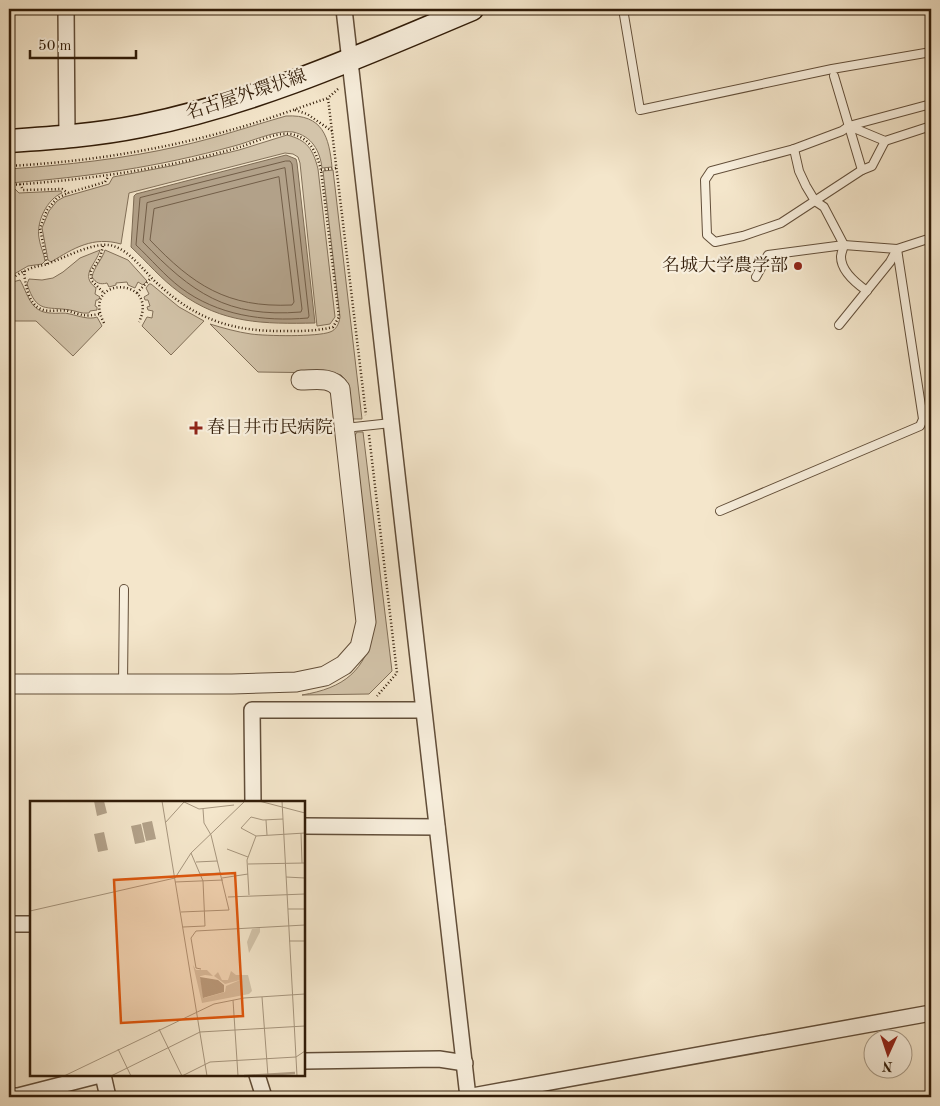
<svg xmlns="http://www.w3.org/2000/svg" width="940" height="1106" viewBox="0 0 940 1106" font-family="'Old Standard TT','Noto Serif JP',serif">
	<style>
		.green { fill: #d3c4aa; stroke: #827059 }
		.water { fill: #b2a189; stroke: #7e6c55 }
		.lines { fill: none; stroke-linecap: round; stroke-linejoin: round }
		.shore { stroke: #725e48; stroke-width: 1 }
		.service-casing { stroke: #624e39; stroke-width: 10 }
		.minor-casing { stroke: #624e39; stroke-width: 18 }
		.tertiary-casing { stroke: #624e39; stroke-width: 21 }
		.secondary-casing { stroke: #311c08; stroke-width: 25 }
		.path { stroke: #311c08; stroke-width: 2.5; stroke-dasharray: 1 2.5; stroke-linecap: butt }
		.service { stroke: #f8efdd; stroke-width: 8 }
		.minor { stroke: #f8efdd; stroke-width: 15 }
		.tertiary { stroke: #f8efdd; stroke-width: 19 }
		.secondary { stroke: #f8efdd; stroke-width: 22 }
		.poi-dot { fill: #8f2418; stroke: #f8efdd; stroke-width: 2 }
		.labels { text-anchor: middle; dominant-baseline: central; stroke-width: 4.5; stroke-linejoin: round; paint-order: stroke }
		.street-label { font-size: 18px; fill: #311c08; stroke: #f8efdd }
		.poi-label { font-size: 18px; fill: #311c08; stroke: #f8efdd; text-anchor: end }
		.inset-river { fill: none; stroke: #b2a189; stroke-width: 2.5 }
		.inset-road { fill: none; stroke: #a6957d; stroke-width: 1 }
		.view { fill: #df560c; fill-opacity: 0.15; stroke: #df560c; stroke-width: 2.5 }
		.inset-edge { fill: none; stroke: #311c08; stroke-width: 2.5 }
	</style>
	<rect width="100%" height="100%" fill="#f4e6cb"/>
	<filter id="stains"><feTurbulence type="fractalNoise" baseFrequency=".004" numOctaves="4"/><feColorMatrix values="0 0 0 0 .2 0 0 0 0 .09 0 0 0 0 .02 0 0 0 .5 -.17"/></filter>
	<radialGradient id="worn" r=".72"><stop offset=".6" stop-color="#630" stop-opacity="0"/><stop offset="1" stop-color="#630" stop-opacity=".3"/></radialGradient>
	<!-- green -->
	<g class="green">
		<path d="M286,116C323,114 329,137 332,167L322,168C320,151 312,136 293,132C278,129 250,142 234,146C158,167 88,177 9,183V169C66,165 124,159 180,146C216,138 251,126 286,116Z"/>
		<path d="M287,135C307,140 313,149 318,169L335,317L330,324L317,326L300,163L298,157L293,154L285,153L129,193L121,244C93,236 74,248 51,262L48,260L42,228L49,211L57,201L64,197L109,184L113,177L176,165L239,150Z"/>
		<path d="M333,170L362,419H354L350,417L346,380L341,375L335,373L258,372L210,324C223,328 237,332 251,334C266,336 317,337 330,332C336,330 339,324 340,317L323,171Z"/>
		<path d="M9,187H13L19,193L61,191L62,193C47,199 36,222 39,238C40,246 44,253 45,261L42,264L28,266L9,277Z"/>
		<path d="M100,250C96,265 79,275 96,288L95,294L100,297L98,300H96L95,306L97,307V310L90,311L89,313C81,314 77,311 70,310C46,306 37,314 27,284L29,279L42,280L53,278L63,272L80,258Z"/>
		<path d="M105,250L128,260L147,281L143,285L138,282L135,288L128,285L127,282L116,283V285L109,287L107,283C100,285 96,283 92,277C94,267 102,260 105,250Z"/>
		<path d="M20,280C28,294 30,312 50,313C57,314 64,312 70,314C79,316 89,320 97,317L102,326L73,356L36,321H9V283Z"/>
		<path d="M149,284H151L179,307L204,321L171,355L142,326L147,317L152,318L153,311L148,310L147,307L150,306L148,300H145L144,297L149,294L146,288Z"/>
		<path d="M357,432H363L392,671L369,694L302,695C344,688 366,671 374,628L354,437Z"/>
	</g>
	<!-- water -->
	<path class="water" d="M286,155L296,159L297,163L315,323C264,324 222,324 179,292C161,279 147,262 131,247L134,196L136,194Z"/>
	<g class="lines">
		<!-- shore -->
		<g class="shore">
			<path d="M286,161H290L292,164L309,316L308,318C263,322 217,315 181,288C164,275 151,259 136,245L140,198Z"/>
			<path d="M285,168L302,309L301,312C227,318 192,293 143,242L147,203Z"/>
			<path d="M279,177L294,302L292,305C227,308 193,285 150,240L154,209Z"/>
		</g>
		<!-- service casing -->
		<g class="service-casing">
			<g id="service">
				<path d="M623,9L640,110L832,69L931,52"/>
				<path d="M834,76L862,170"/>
				<path d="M849,126L885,141L931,126"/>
				<path d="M885,141L872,166L862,170L781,223L743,236L715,242L707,235L705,180L711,171L794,149L842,131L849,126L931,104"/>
				<path d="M794,149L799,171L806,186L815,201L824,207L844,245C843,249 841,253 841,257C841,271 857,284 867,291"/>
				<path d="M756,277L768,255L844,245L897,249L931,238"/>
				<path d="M345,428L391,423"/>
				<path d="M720,511L920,426L923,419L897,249L890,262L839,325"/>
				<path d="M123,684L124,589"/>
			</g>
		</g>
		<!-- minor casing -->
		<g class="minor-casing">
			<g id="minor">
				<path d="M66,9L67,137"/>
				<path d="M344,9L468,1097"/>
				<path d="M253,802L252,710H423"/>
				<path d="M304,826L437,827"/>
				<path d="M9,924H31"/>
				<path d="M304,1061L439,1059L465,1063"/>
				<path d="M103,1075L108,1097"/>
				<path d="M257,1075L264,1097"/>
				<path d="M9,1096H18L100,1075"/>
				<path d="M467,1097L931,1013"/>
			</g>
		</g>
		<!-- tertiary casing -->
		<g class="tertiary-casing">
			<path id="tertiary" d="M9,684H232L296,682L325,676L344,665L360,647L366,622L340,389C331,376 315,380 301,380"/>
		</g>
		<!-- secondary casing -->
		<g class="secondary-casing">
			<path id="secondary" d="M9,141C53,138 97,135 141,126C256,103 365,54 472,9"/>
		</g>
		<!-- path -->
		<g class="path">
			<path d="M338,89L328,98L366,415"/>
			<path d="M295,110L307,114L332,131"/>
			<path d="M9,166C83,162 156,151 227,131C261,122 295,109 328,98"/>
			<path d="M321,170L336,168"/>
			<path d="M20,184L23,190L62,189L68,193"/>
			<path d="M9,185C87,180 165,169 240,147C256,142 279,130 295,135C312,140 317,155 321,170L339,317L333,327C318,331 303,331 288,331C235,332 198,321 159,285C144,272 129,248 109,245C91,243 64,258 47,264C41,266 35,266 29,269C22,272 15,276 9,280"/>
			<path d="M103,246L100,258L91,271V276L92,281L104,293"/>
			<path d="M47,264L40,228L47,210L57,198L68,193L105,182L108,177"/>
			<path d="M24,271C25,283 28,304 41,309C49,313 60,309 68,311C83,315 83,317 99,314"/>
			<path d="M137,293L151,278"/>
			<path d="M104,323C79,275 161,276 139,322"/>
			<path d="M369,435L397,673L377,696"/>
		</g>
		<!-- service -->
		<use href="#service" class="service"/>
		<!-- minor -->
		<use href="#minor" class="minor"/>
		<!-- tertiary -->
		<use href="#tertiary" class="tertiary"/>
		<!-- secondary -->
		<use href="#secondary" class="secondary"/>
	</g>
	<!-- markers -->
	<g class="poi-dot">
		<circle cx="798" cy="266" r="5"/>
		<path d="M193.5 420.5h5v5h5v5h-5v5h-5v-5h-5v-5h5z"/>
	</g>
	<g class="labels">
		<!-- street labels -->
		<g class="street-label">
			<text transform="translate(246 95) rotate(-18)">名古屋外環状線</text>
		</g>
		<!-- poi labels -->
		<g class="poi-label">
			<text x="788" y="266">名城大学農学部</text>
			<text x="207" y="428" text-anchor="start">春日井市民病院</text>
		</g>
	</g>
	<!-- overview -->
	<g transform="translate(30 801)">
		<rect width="275" height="275" fill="#f4e6cb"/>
		<path d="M230,127V131L219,152L217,141L222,128ZM163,164L166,169H177L183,175L175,174L167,176L170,175L174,197L195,191L196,185L210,179L195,183L184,175L188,171L192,179H198L201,170L206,174H218L222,190L219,193L172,202Z" fill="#d3c4aa"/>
		<path d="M64,0H74L77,12L67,15ZM122,20L126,38L116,40L112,22ZM111,23L115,41L105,43L101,25ZM74,31L78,49L68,51L64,33ZM170,176L188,179L194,184V191L173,197Z" fill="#b2a189"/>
		<path class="inset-river" d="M214,275L265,272"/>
		<path class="inset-road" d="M132,0L177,275M152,0L169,8L204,4M229,0L275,12M252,0L267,275M253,18L233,19L221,16L211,27L226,35L275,32M236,19L237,34M135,22L154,1M271,32L272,62M197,48L218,56M166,61L187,60M218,63L275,62M170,73L191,72M256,76L275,77M192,77L218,73M145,81L193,79M219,94L217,59L226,35M198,96L275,93M258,108H275M0,110L145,77L161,52L215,0M151,111L199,109L181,34L174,22L173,8M153,126L175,125L173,80L161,52M259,140H275M171,168L166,167L161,137L166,130L275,124M232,196L238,275M203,199L208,275M129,228L152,275M88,248L101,275M34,275L184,203L214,197L275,193M81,275L170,231L275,225M152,275L180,261L266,256L275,250"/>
		<path class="view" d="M205,72L213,215L91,222L84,79Z"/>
		<rect width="275" height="275" class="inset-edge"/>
	</g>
	<!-- margin -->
	<rect width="940" height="1106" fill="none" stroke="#f4e6cb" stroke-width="30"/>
	<rect x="10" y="10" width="920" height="1086" fill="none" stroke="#311c08" stroke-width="2.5"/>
	<rect x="15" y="15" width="910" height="1076" fill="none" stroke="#311c08"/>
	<!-- north arrow -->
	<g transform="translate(888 1054) rotate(183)"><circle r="24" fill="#f8efdd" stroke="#a89b88"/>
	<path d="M0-4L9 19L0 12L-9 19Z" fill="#8f2418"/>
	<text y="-8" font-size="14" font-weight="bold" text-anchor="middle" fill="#311c08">N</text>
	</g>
	<!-- scale -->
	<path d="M30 50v8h106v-8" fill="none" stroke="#311c08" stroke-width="2.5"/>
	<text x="38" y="50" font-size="15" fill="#311c08" stroke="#f8efdd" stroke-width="4" paint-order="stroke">50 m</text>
	<rect width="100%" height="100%" filter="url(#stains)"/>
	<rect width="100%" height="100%" fill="url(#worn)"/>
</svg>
